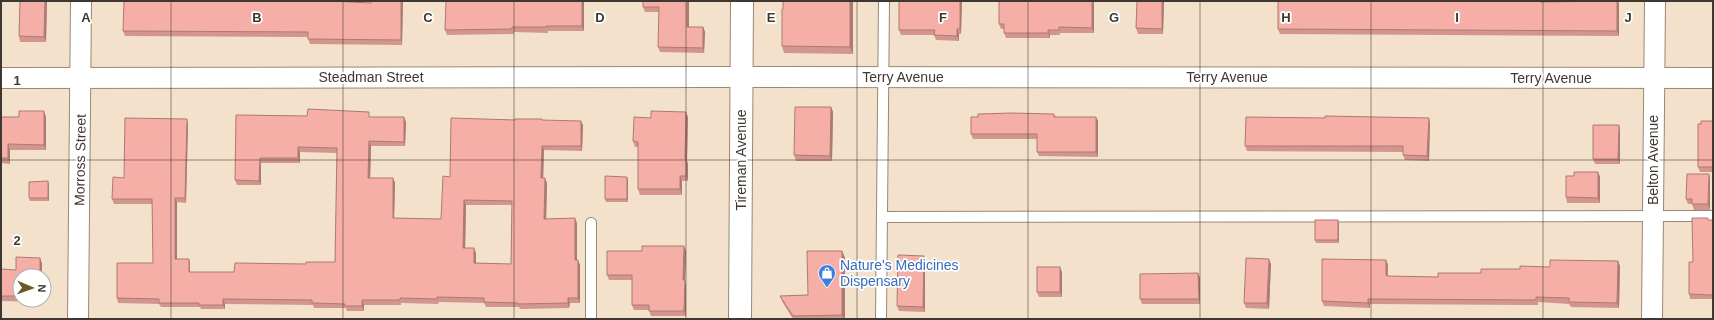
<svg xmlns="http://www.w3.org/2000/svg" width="1714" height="320" viewBox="0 0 1714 320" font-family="Helvetica,sans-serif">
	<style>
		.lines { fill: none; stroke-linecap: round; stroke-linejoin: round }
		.service-casing { stroke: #988874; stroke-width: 12 }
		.minor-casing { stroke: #988874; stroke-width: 22 }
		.tertiary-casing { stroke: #988874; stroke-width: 24 }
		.service { stroke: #fff; stroke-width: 10 }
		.minor { stroke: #fff; stroke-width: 20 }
		.tertiary { stroke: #fff; stroke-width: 22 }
		.wall { fill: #d3968f; fill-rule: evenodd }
		.shaded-wall { fill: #ac7a74 }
		.building { fill: #f5afa6; stroke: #ac7a74; fill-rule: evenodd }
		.grid { fill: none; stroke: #3f3830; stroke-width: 1; stroke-opacity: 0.55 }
		.labels { text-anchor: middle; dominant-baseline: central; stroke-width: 3.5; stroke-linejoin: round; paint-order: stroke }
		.street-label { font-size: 14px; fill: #3f3830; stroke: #fff }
		.shop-label { font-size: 14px; fill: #366cbe; stroke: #fff; text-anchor: start }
		.grid-label { font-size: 13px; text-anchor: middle; font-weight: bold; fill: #3f3830; stroke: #fff; stroke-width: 3.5; stroke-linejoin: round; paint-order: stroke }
	</style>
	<rect width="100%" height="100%" fill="#f3e1cc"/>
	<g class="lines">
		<!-- service casing -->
		<g class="service-casing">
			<g id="service">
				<path d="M882,217L1713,216"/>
				<path d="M591,319V223"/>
				<path d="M881,319L884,1"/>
			</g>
		</g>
		<!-- minor casing -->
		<g class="minor-casing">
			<g id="minor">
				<path d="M1,78L716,77L1713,78"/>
				<path d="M78,319L81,1"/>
				<path d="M1652,319L1655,1"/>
			</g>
		</g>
		<!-- tertiary casing -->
		<g class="tertiary-casing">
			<path id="tertiary" d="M740,319L742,1"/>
		</g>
		<!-- service -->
		<use href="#service" class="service"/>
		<!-- minor -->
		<use href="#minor" class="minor"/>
		<!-- tertiary -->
		<use href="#tertiary" class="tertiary"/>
	</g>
	<!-- wall -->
	<g class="wall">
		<path d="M20,1H47L46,42H20L19,36Z"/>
		<path d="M371,1H403L402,45L310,44L308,39V37L125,36L123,31L371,3Z"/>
		<path d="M446,1H584V31H548V33L514,32V34L447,35L445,30Z"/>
		<path d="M689,1V27H703L705,32L704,53L660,52L658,47L659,12H645L643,7Z"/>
		<path d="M853,1V54L784,53L782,46Z"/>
		<path d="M899,1H962L961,34H959V41L936,40L934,35H901L899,30Z"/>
		<path d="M1094,1V33H1060V35H1050V38H1006L1004,33V29H1001L999,24Z"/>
		<path d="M1137,1H1164L1163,34H1138L1136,28Z"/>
		<path d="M1541,2L1619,3V36L1280,34L1278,29Z"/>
		<path d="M831,107L833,112L832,161H796L794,155Z"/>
		<path d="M1054,114L1056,117L1098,121V157L1039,156L1037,152V139H973L971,134Z"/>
		<path d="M236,115L371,117L406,122L405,146H371L370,178H393L395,183L394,218L441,219L450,177L515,120H543L583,125L582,151L544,150L543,178L547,183L546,219L577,223V260L580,265V303H570L569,308L520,309L519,307H486L484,303L439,302L438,304L401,303V305H364V311H347L346,308H314L313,305L225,304V309H201L200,307H161L159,304L118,303L117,298L153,263L152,204H114L112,199L124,178L188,124L186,203L177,202V259H189L190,264V272H234L306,264L335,262L337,153L300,152V163H261V185H237L235,180ZM466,205H512L511,264L476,263V253L465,248Z"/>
		<path d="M1,117H46V150H10V164L1,163Z"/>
		<path d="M688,117L687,161L688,164V181H682V195H640L638,189V147H635L633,141L651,118Z"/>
		<path d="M1713,121V172H1700L1698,167Z"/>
		<path d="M1430,123L1429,161L1405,160L1403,155V152L1247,151L1245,146Z"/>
		<path d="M1620,130V164H1595L1593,159Z"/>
		<path d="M1598,172L1600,177V203H1567L1566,197L1574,176Z"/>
		<path d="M1709,174L1710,179V210H1694L1692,204H1688L1686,199Z"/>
		<path d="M627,177L628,180V202H606L605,199Z"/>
		<path d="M49,184V201H30L29,198Z"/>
		<path d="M1709,220H1713V299H1690L1689,294L1693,262Z"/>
		<path d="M1339,223V243H1316L1315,240Z"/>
		<path d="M686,251L685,282L686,286V316H651L649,310H634L632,305V280H609L607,275Z"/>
		<path d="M842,251L845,258V319H793L783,303L780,296L808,295Z"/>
		<path d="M1386,260L1388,265V276L1438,277L1618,261L1620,266L1619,308L1571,307L1569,304L1538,302V305L1370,304V308L1324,306L1322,301Z"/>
		<path d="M925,261V312L899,311L897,306Z"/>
		<path d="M42,263V276H20V300H41V302L1,301V269L16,270Z"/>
		<path d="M1271,264L1269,309L1246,308L1244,303Z"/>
		<path d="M1062,272V297H1039L1037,292Z"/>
		<path d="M1198,273L1200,278V304H1142L1140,299Z"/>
	</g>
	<!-- shaded-wall -->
	<g class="shaded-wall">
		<path d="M45,1H47L46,42L44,37Z"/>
		<path d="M401,1H403L402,45L401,40Z"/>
		<path d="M582,1H584V31L582,26Z"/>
		<path d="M687,1H689V32L687,27Z"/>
		<path d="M850,1H853V54L850,47Z"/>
		<path d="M960,1H962L961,34L960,29Z"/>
		<path d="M1092,1H1094V33L1092,28Z"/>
		<path d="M1162,1H1164L1163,34L1162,29Z"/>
		<path d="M1617,1H1618L1619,3V36L1617,31Z"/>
		<path d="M703,27L705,32L704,53L703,48Z"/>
		<path d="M957,29L959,34V41L957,36Z"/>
		<path d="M1048,30L1050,35V38L1048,33Z"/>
		<path d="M831,107L833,112L832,161L830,156Z"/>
		<path d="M44,111L46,117V150L44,145Z"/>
		<path d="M686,112L688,117L687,161L688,164V181L686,176L685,159Z"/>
		<path d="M404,117L406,122L405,146L404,142Z"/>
		<path d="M1096,117L1098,121V157L1096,152Z"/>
		<path d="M1429,118L1430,123L1429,161L1427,156Z"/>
		<path d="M187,119L188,124L186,203L185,198Z"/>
		<path d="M581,121L583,125L582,151L581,146Z"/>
		<path d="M1619,125L1620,130V164L1618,159Z"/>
		<path d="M369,141L371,146L370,182L368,178Z"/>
		<path d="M8,144L10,150V164L8,158Z"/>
		<path d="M542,146L544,150L543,183L541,178Z"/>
		<path d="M298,147L300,152V163L298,158Z"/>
		<path d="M260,158L261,163V185L259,181Z"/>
		<path d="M1598,172L1600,177V203L1598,198Z"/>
		<path d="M1709,174L1710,179V210L1708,204Z"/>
		<path d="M680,176L682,181V195L680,189Z"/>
		<path d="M627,177L628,180V202L627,199Z"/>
		<path d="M393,178L395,183L394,223L393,218Z"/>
		<path d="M545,178L547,183L546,223L544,219Z"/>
		<path d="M48,181L49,184V201L48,198Z"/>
		<path d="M175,198L177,202V264L175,259Z"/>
		<path d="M464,200L466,205L465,253L463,248Z"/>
		<path d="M575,218L577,223V265L575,260Z"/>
		<path d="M1338,220L1339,223V243L1338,240Z"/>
		<path d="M684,246L686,251L685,282L686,286V316L684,311L683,280Z"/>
		<path d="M474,248L476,253V268L474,263Z"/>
		<path d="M842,251L845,258V319H844L842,315Z"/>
		<path d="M924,256L925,261V312L923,307Z"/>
		<path d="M40,258L42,263V276H40Z"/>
		<path d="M189,259L190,264V277L189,272Z"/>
		<path d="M1269,259L1271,264L1269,309L1267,303Z"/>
		<path d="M578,260L580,265V303L578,298Z"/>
		<path d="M1386,260L1388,265L1387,280L1386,275Z"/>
		<path d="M1618,261L1620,266L1619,308L1617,303Z"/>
		<path d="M1060,267L1062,272V297L1060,292Z"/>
		<path d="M1198,273L1200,278V304L1199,299Z"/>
		<path d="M568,298L570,303L569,308L568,303Z"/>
		<path d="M223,299L225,304V309L223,305Z"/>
		<path d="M1368,299L1370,304V308L1368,303Z"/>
		<path d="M362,300L364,305V311L362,306Z"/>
	</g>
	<!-- building -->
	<g class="building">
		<path d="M20,1H45L44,37L19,36Z"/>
		<path d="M124,1H330L371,3V1H401V40L308,39V32L123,31Z"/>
		<path d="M446,1H582V26H546V27H512V29L445,30Z"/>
		<path d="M643,1H687V27H703V48L658,47L659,7H643Z"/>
		<path d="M783,1H850V47L782,46V9H783Z"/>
		<path d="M899,1H960V29H957V36L934,35L935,30H899Z"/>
		<path d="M999,1H1092V28L1059,27V30H1048V33H1004V24H999Z"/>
		<path d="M1137,1H1162V29L1136,28Z"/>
		<path d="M1278,1H1540V2L1617,1V31L1278,29Z"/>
		<path d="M795,107H831L830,156L794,155Z"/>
		<path d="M308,109L369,112V117H404V142L369,141L368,178H393V218L441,219L443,176L450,177L451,118L515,120V119H542V120L581,121V146H542L541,178H545L544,219L575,218V260H578V298H568V303L518,304V303L484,302V298L437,297V299L400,298V300H362V306H345V304L312,303V300L223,299V305H199V303H159V299L117,298V263H153L152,199H112L113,177L124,178L125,118L187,119L185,198H175V259H189V272H234L235,263L306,264V262H335L337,148L298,147V158H260L259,181L235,180L236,115L307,116ZM464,200L512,201L511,264L474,263V248H463Z"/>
		<path d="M19,111H44V145L8,144V158H1V117H19Z"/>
		<path d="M651,111L686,112L685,159H686V176H680V189H638V142L633,141L634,117L651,118Z"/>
		<path d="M1011,113L1054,114V117H1096V152H1037V134H971V117H978V114Z"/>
		<path d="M1325,116L1429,118L1427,156L1403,155V146H1245L1246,117L1325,118Z"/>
		<path d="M1701,121H1713V167H1698V124H1701Z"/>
		<path d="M1593,125H1619L1618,159H1593Z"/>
		<path d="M1574,172H1598V198L1566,197V176H1574Z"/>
		<path d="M1687,174H1709L1708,204H1692V199H1686Z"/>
		<path d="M605,176L627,177V199H605Z"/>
		<path d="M48,181V198H29V182Z"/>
		<path d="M1692,218H1708V220H1713V295L1689,294V262H1693Z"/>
		<rect x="1315" y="220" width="23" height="20"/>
		<path d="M642,246H684L683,280H685L684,311H649V305H632V275H607V251H642Z"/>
		<path d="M807,251H842V315L793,316L780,296L808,295Z"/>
		<path d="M898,255L924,256L923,307L897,306Z"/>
		<path d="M16,257L40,258V276H20V296H1V269L16,270Z"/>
		<path d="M1246,258L1269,259L1267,303H1244Z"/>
		<path d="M1322,259L1386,260V275L1387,276L1438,277V273H1481V269H1520V266L1550,267V260L1618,261L1617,303L1569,302V298L1536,297V300L1368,299V303L1322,301Z"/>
		<rect x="1037" y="267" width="23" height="25"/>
		<path d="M1198,273L1199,299H1140V274Z"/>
	</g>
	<!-- grid -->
	<path class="grid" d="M171,1V319M343,1V319M514,1V319M686,1V319M857,1V319M1028,1V319M1200,1V319M1371,1V319M1543,1V319M1,160H1713"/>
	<!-- icons -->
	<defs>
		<g id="shop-pin" transform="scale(0.9)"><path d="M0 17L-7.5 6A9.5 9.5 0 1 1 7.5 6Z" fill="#3f7fe0" stroke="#fff"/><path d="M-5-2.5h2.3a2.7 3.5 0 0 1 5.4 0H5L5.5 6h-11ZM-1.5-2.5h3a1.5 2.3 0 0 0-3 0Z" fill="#fff"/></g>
	</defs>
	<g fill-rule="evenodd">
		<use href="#shop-pin" x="827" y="273"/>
	</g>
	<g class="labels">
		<!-- street labels -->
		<g class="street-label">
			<text x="371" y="77">Steadman Street</text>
			<text x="903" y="77">Terry Avenue</text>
			<text x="1227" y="77">Terry Avenue</text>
			<text x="1551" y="78">Terry Avenue</text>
			<text transform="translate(80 160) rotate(-89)">Morross Street</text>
			<text transform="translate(741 160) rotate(-90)">Tireman Avenue</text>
			<text transform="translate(1653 160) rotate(-90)">Belton Avenue</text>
		</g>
		<!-- shop labels -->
		<g class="shop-label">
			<text x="840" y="265">Nature's Medicines<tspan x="840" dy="16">Dispensary</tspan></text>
		</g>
	</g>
	<g class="grid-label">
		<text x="86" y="22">A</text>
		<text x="257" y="22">B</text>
		<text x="428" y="22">C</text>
		<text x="600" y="22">D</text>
		<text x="771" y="22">E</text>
		<text x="943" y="22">F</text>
		<text x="1114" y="22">G</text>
		<text x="1286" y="22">H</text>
		<text x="1457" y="22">I</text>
		<text x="1628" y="22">J</text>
		<text x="17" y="85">1</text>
		<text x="17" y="245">2</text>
	</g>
	<!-- border -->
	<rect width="1714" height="320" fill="none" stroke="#3f3830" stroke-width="4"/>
	<!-- north arrow -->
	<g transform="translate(32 288) rotate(92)"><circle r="19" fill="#ffffff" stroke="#b2afac"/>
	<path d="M0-3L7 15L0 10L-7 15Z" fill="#695b28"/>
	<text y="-6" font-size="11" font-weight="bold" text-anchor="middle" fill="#3f3830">N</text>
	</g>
</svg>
